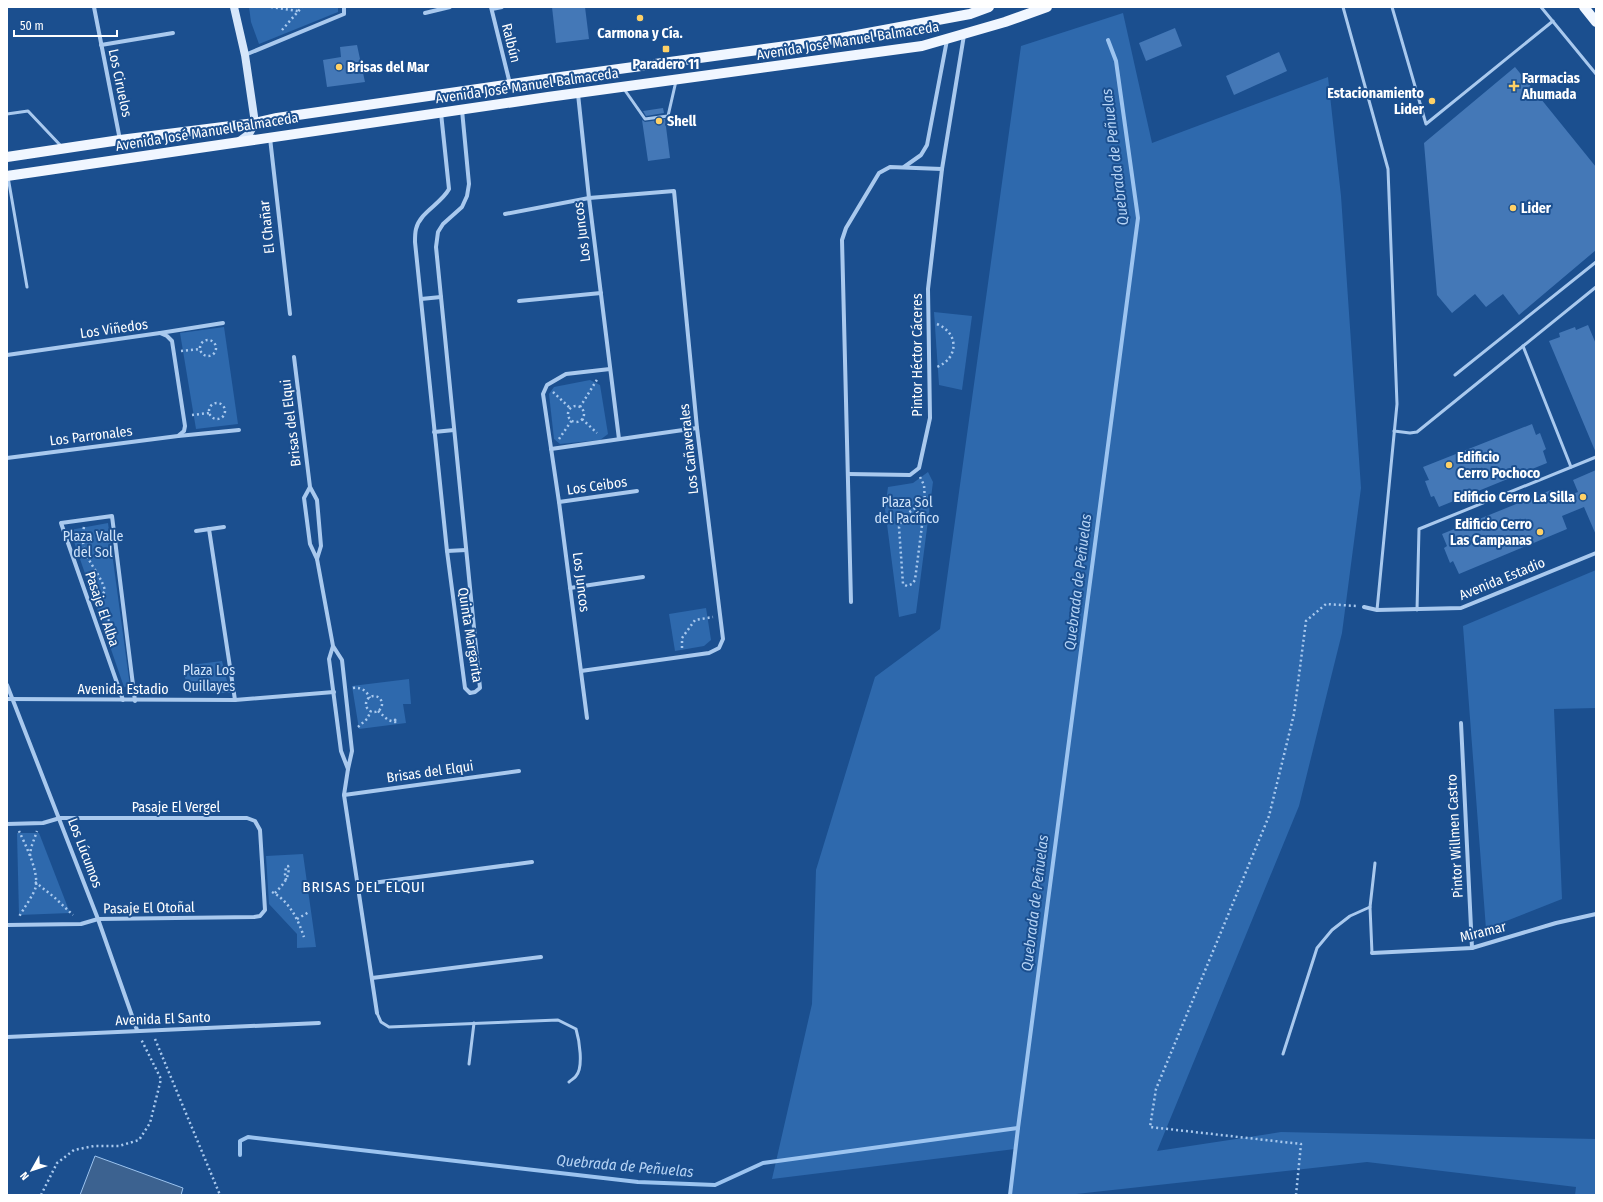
<svg xmlns="http://www.w3.org/2000/svg" width="1603" height="1202" viewBox="0 0 1603 1202" font-family="'Fira Sans Condensed',sans-serif">
	<style>
		.green { fill: #2e69ad }
		.water { fill: #3c6290; stroke: #9cc4f0 }
		.lines { fill: none; stroke-linecap: round; stroke-linejoin: round }
		.stream { stroke: #9cc4f0; stroke-width: 4 }
		.building { fill: #4478b7 }
		.path { stroke: #a9c9ee; stroke-width: 2.5; stroke-dasharray: 2 3; stroke-linecap: butt }
		.lane { stroke: #a9c9ee; stroke-width: 3 }
		.street { stroke: #a9c9ee; stroke-width: 4 }
		.secondary { stroke: #d6e6fa; stroke-width: 8 }
		.primary { stroke: #f0f6ff; stroke-width: 10 }
		.poi-dot { fill: #ffd166; stroke: #1b4f8f; stroke-width: 1.5 }
		.labels { text-anchor: middle; dominant-baseline: central; stroke-width: 4; stroke-linejoin: round; paint-order: stroke }
		.poi-label { font-size: 14px; font-weight: bold; fill: #fff; stroke: #1b4f8f; text-anchor: start }
		.street-label { font-size: 14px; fill: #fff; stroke: #1b4f8f }
		.park-label { font-size: 14px; fill: #cfe3fa; stroke: #1b4f8f }
		.water-label { font-size: 15px; font-style: italic; fill: #b5d3f5; stroke: #1b4f8f }
		.neighbourhood-label { font-size: 15px; letter-spacing: 1px; fill: #fff; stroke: #1b4f8f }
	</style>
	<rect width="100%" height="100%" fill="#1b4f8f"/>
	<!-- green -->
	<g class="green">
		<path d="M249,7H338V12L259,44L251,22Z"/>
		<path d="M1123,13L1152,143L1328,77L1341,196L1361,488L1342,633L1299,806L1157,1151L1281,1132L1596,1139V1195H1575L1576,1187L1367,1162L1067,1195H1010L1015,1149L772,1179L812,1004L816,870L875,677L940,629L1021,46Z"/>
		<path d="M934,312L972,316L962,390L939,385Z"/>
		<path d="M224,327L238,424L196,429L180,333Z"/>
		<path d="M590,380L600,385L608,434L600,440L560,444L554,439L549,394L554,387Z"/>
		<path d="M928,472L933,482L916,613L899,617L885,509L888,487L913,483Z"/>
		<path d="M108,523L130,686L124,687L70,530Z"/>
		<path d="M1596,570V708L1554,709L1562,899L1486,929L1463,626Z"/>
		<path d="M706,608L711,640L704,646L675,651L669,614Z"/>
		<path d="M222,661L230,693H189L182,666Z"/>
		<path d="M409,679L411,704H403L406,723L359,729L352,686Z"/>
		<path d="M17,833H39L70,913L19,915Z"/>
		<path d="M303,854L316,947L297,948V934L269,904L266,856Z"/>
	</g>
	<!-- water -->
	<path class="water" d="M95,1156L183,1188L181,1195H80Z"/>
	<g class="lines">
		<!-- stream -->
		<g class="stream">
			<path d="M240,1155V1141L248,1137L638,1182L715,1185L763,1163L1018,1128L1138,218L1116,61L1108,40"/>
			<path d="M1010,1195L1018,1128"/>
		</g>
	</g>
	<!-- building -->
	<g class="building">
		<path d="M552,7H585L589,39L556,43Z"/>
		<path d="M1175,28L1182,46L1146,61L1139,43Z"/>
		<path d="M357,45L365,82L327,87L323,60L341,57L340,47Z"/>
		<path d="M1279,52L1287,71L1234,95L1226,76Z"/>
		<path d="M1515,67L1596,167V250L1519,315L1503,294L1486,307L1475,294L1452,313L1437,295L1424,143Z"/>
		<path d="M663,108L664,113L646,116L643,111Z"/>
		<path d="M665,119L670,158L648,161L642,120L645,122Z"/>
		<path d="M1588,325L1596,344V453L1549,341L1560,337L1559,333L1575,327L1576,330Z"/>
		<path d="M1532,424L1536,435L1540,433L1546,449L1543,451L1547,463L1439,507L1434,496L1431,497L1425,481L1429,480L1423,467Z"/>
		<path d="M1596,470V535L1584,507L1562,516L1567,529L1459,574L1453,561L1450,563L1444,548L1447,546L1442,534L1551,490L1556,501L1568,496L1578,492L1573,480Z"/>
	</g>
	<g class="lines">
		<!-- path -->
		<g class="path">
			<path d="M271,7L298,11"/>
			<path d="M282,30L302,7"/>
			<path d="M937,324C959,333 959,358 937,367"/>
			<circle cx="208" cy="348" r="8"/>
			<path d="M181,351L200,349"/>
			<path d="M553,392L570,408"/>
			<circle cx="217" cy="411" r="8"/>
			<circle cx="576" cy="414" r="8"/>
			<path d="M580,407L598,378"/>
			<path d="M192,415L209,413"/>
			<path d="M582,419L597,433"/>
			<path d="M559,439L572,420"/>
			<path d="M920,477L924,485L925,502L915,580L912,584L907,586L903,584L899,527C903,514 914,509 925,502"/>
			<path d="M84,527C78,557 97,565 105,590L99,602L100,605"/>
			<path d="M102,611C109,621 113,622 109,635"/>
			<path d="M682,648V638L695,620L713,617"/>
			<path d="M353,688C361,687 366,690 370,698"/>
			<circle cx="374" cy="704" r="8"/>
			<path d="M378,711L388,720L395,722L397,720L396,719L395,720L397,721"/>
			<path d="M358,727L367,719L371,711"/>
			<path d="M19,831C26,846 38,870 36,886C34,895 23,909 19,917"/>
			<path d="M30,856L31,848L37,831"/>
			<path d="M35,882L54,897L73,915"/>
			<path d="M272,892C289,901 298,919 304,937"/>
			<path d="M275,893C282,886 291,876 288,866L286,867L285,874L286,880"/>
			<path d="M297,919L309,912"/>
			<path d="M155,1039L220,1195"/>
			<path d="M41,1195L57,1163L74,1150L94,1146H119L139,1140L150,1123L161,1079L141,1039"/>
			<path d="M1296,1195L1301,1144L1150,1127L1156,1089L1269,816L1294,714L1306,621L1326,604L1356,606"/>
		</g>
		<!-- lane -->
		<g class="lane">
			<path d="M1343,7L1388,169L1397,404L1377,610"/>
			<path d="M1392,7L1426,124L1553,21"/>
			<path d="M1541,7L1596,74"/>
			<path d="M624,89L645,119L668,116L676,81"/>
			<path d="M7,114L28,111L62,147"/>
			<path d="M8,177L27,287"/>
			<path d="M1523,346L1571,467"/>
			<path d="M1455,375L1596,262"/>
			<path d="M1394,431L1410,433L1417,432L1596,287"/>
			<path d="M1417,610L1419,529L1596,457"/>
			<path d="M1370,907L1375,863"/>
			<path d="M377,1013L381,1022L389,1027L558,1020L576,1029C579,1039 584,1067 576,1076C575,1078 571,1080 569,1082"/>
			<path d="M1283,1054L1317,948L1332,930L1350,916L1370,907L1372,953"/>
			<path d="M469,1064L474,1023"/>
		</g>
		<!-- street -->
		<g class="street">
			<path d="M94,7L120,140"/>
			<path d="M491,7L510,84"/>
			<path d="M492,9L502,7"/>
			<path d="M425,13L450,7"/>
			<path d="M101,45L173,33"/>
			<path d="M245,55L344,14V7"/>
			<path d="M578,94L589,198L619,439"/>
			<path d="M441,113L449,189C441,204 420,212 416,229C415,233 415,238 415,242L447,551L465,688L470,693L475,692L480,688L436,247L438,232L443,224L462,207L467,196L469,184L462,110"/>
			<path d="M270,138L290,314"/>
			<path d="M904,167L921,155L927,145L947,40"/>
			<path d="M505,214L589,198L674,191L697,428L723,639L719,648L709,653L581,671"/>
			<path d="M421,299L441,297"/>
			<path d="M519,301L601,293"/>
			<path d="M7,355L160,333L223,323"/>
			<path d="M294,357L310,487L317,500L321,546L317,559L310,544L304,498L310,487"/>
			<path d="M434,432L454,430"/>
			<path d="M178,436L239,430"/>
			<path d="M551,449L697,428"/>
			<path d="M7,458L178,436L184,431L185,426L172,341L167,336L160,333"/>
			<path d="M848,474L910,475L919,468L930,418L928,289L942,169L964,35"/>
			<path d="M559,502L637,491"/>
			<path d="M209,529L235,700"/>
			<path d="M196,531L224,527"/>
			<path d="M447,551L466,550"/>
			<path d="M317,559L333,646L342,660L352,751L348,769L341,751L329,659L333,646"/>
			<path d="M570,588L643,577"/>
			<path d="M851,602L842,240L846,228L879,173L890,167L942,169"/>
			<path d="M1364,607L1377,610L1461,608L1596,553"/>
			<path d="M7,685L98,919L137,1030"/>
			<path d="M7,699L235,700L334,692"/>
			<path d="M123,700L61,523L112,516L135,701"/>
			<path d="M587,718L559,502L543,394L547,385L566,374L610,369"/>
			<path d="M1461,723L1472,948"/>
			<path d="M348,769L344,795L377,1013"/>
			<path d="M344,795L519,771"/>
			<path d="M7,824L43,823L60,818H247L255,821L260,830L265,910L260,916L254,917L98,919L81,924L7,925"/>
			<path d="M357,885L532,862"/>
			<path d="M1372,953L1472,948L1556,923L1596,914"/>
			<path d="M372,978L541,957"/>
			<path d="M7,1037L319,1023"/>
		</g>
		<!-- secondary -->
		<path class="secondary" d="M234,7L245,55L255,123L249,134L238,142"/>
		<!-- primary -->
		<g class="primary">
			<path d="M1584,7L1596,22"/>
			<path d="M7,157L120,140L255,123L277,118L546,79L794,45L841,38L970,14L989,7"/>
			<path d="M7,176L548,97L922,46L1005,22L1047,7"/>
		</g>
	</g>
	<!-- markers -->
	<g class="poi-dot">
		<circle cx="640" cy="18" r="4"/>
		<rect x="662" y="45" width="8" height="8" rx="2"/>
		<circle cx="339" cy="67" r="4"/>
		<path d="M1512 80h4v4h4v4h-4v4h-4v-4h-4v-4h4z"/>
		<circle cx="1432" cy="101" r="4"/>
		<circle cx="659" cy="121" r="4"/>
		<circle cx="1513" cy="208" r="4"/>
		<circle cx="1449" cy="465" r="4"/>
		<circle cx="1583" cy="497" r="4"/>
		<circle cx="1540" cy="532" r="4"/>
	</g>
	<g class="labels">
		<!-- poi labels -->
		<g class="poi-label">
			<text x="640" y="33" text-anchor="middle">Carmona y Cía.</text>
			<text x="666" y="64" text-anchor="middle">Paradero 11</text>
			<text x="347" y="67">Brisas del Mar</text>
			<text x="1522" y="78">Farmacias<tspan x="1522" dy="16">Ahumada</tspan></text>
			<text x="1424" y="93" text-anchor="end">Estacionamiento<tspan x="1424" dy="16">Lider</tspan></text>
			<text x="667" y="121">Shell</text>
			<text x="1521" y="208">Lider</text>
			<text x="1457" y="457">Edificio<tspan x="1457" dy="16">Cerro Pochoco</tspan></text>
			<text x="1575" y="497" text-anchor="end">Edificio Cerro La Silla</text>
			<text x="1532" y="524" text-anchor="end">Edificio Cerro<tspan x="1532" dy="16">Las Campanas</tspan></text>
		</g>
		<!-- street labels -->
		<g class="street-label">
			<text transform="translate(848 41) rotate(-9)">Avenida José Manuel Balmaceda</text>
			<text transform="translate(511 43) rotate(76)">Ralbún</text>
			<text transform="translate(120 83) rotate(78)">Los Ciruelos</text>
			<text transform="translate(527 86) rotate(-8)">Avenida José Manuel Balmaceda</text>
			<text transform="translate(207 132) rotate(-9)">Avenida José Manuel Balmaceda</text>
			<text transform="translate(267 227) rotate(-96)">El Chañar</text>
			<text transform="translate(582 232) rotate(-97)">Los Juncos</text>
			<text transform="translate(114 329) rotate(-8)">Los Viñedos</text>
			<text transform="translate(917 355) rotate(-90)">Pintor Héctor Cáceres</text>
			<text transform="translate(291 423) rotate(-97)">Brisas del Elqui</text>
			<text transform="translate(91 436) rotate(-7)">Los Parronales</text>
			<text transform="translate(689 449) rotate(-96)">Los Cañaverales</text>
			<text transform="translate(597 486) rotate(-8)">Los Ceibos</text>
			<text transform="translate(1502 579) rotate(-22)">Avenida Estadio</text>
			<text transform="translate(581 582) rotate(83)">Los Juncos</text>
			<text transform="translate(102 609) rotate(71)">Pasaje El Alba</text>
			<text transform="translate(470 635) rotate(81)">Quinta Margarita</text>
			<text x="123" y="689">Avenida Estadio</text>
			<text transform="translate(430 772) rotate(-8)">Brisas del Elqui</text>
			<text x="176" y="807">Pasaje El Vergel</text>
			<text transform="translate(1455 836) rotate(-93)">Pintor Willmen Castro</text>
			<text transform="translate(85 853) rotate(69)">Los Lúcumos</text>
			<text transform="translate(149 908) rotate(-1)">Pasaje El Otoñal</text>
			<text transform="translate(1483 932) rotate(-14)">Miramar</text>
			<text transform="translate(163 1019) rotate(-2)">Avenida El Santo</text>
		</g>
		<!-- park labels -->
		<g class="park-label">
			<text x="907" y="502">Plaza Sol<tspan x="907" dy="16">del Pacífico</tspan></text>
			<text x="93" y="536">Plaza Valle<tspan x="93" dy="16">del Sol</tspan></text>
			<text x="209" y="670">Plaza Los<tspan x="209" dy="16">Quillayes</tspan></text>
		</g>
		<!-- water labels -->
		<g class="water-label">
			<text transform="translate(1115 157) rotate(-97)">Quebrada de Peñuelas</text>
			<text transform="translate(1078 582) rotate(-83)">Quebrada de Peñuelas</text>
			<text transform="translate(1035 903) rotate(-83)">Quebrada de Peñuelas</text>
			<text transform="translate(625 1166) rotate(5)">Quebrada de Peñuelas</text>
		</g>
		<!-- neighbourhood labels -->
		<g class="neighbourhood-label">
			<text x="364" y="887">BRISAS DEL ELQUI</text>
		</g>
	</g>
	<!-- border -->
	<rect width="1603" height="1202" fill="none" stroke="#ffffff" stroke-width="16"/>
	<!-- north arrow -->
	<g transform="translate(32 1170) rotate(231)" stroke="#1b4f8f" stroke-width="3" paint-order="stroke">
	<path d="M0-3L7 15L0 10L-7 15Z" fill="#ffffff"/>
	<text y="-6" font-size="11" font-weight="bold" text-anchor="middle" fill="#ffffff">N</text>
	</g>
	<!-- scale -->
	<path d="M14 30v6h103v-6" fill="none" stroke="#ffffff" stroke-width="2"/>
	<text x="20" y="30" font-size="12" fill="#ffffff" stroke="#1b4f8f" stroke-width="3" paint-order="stroke">50 m</text>
</svg>
